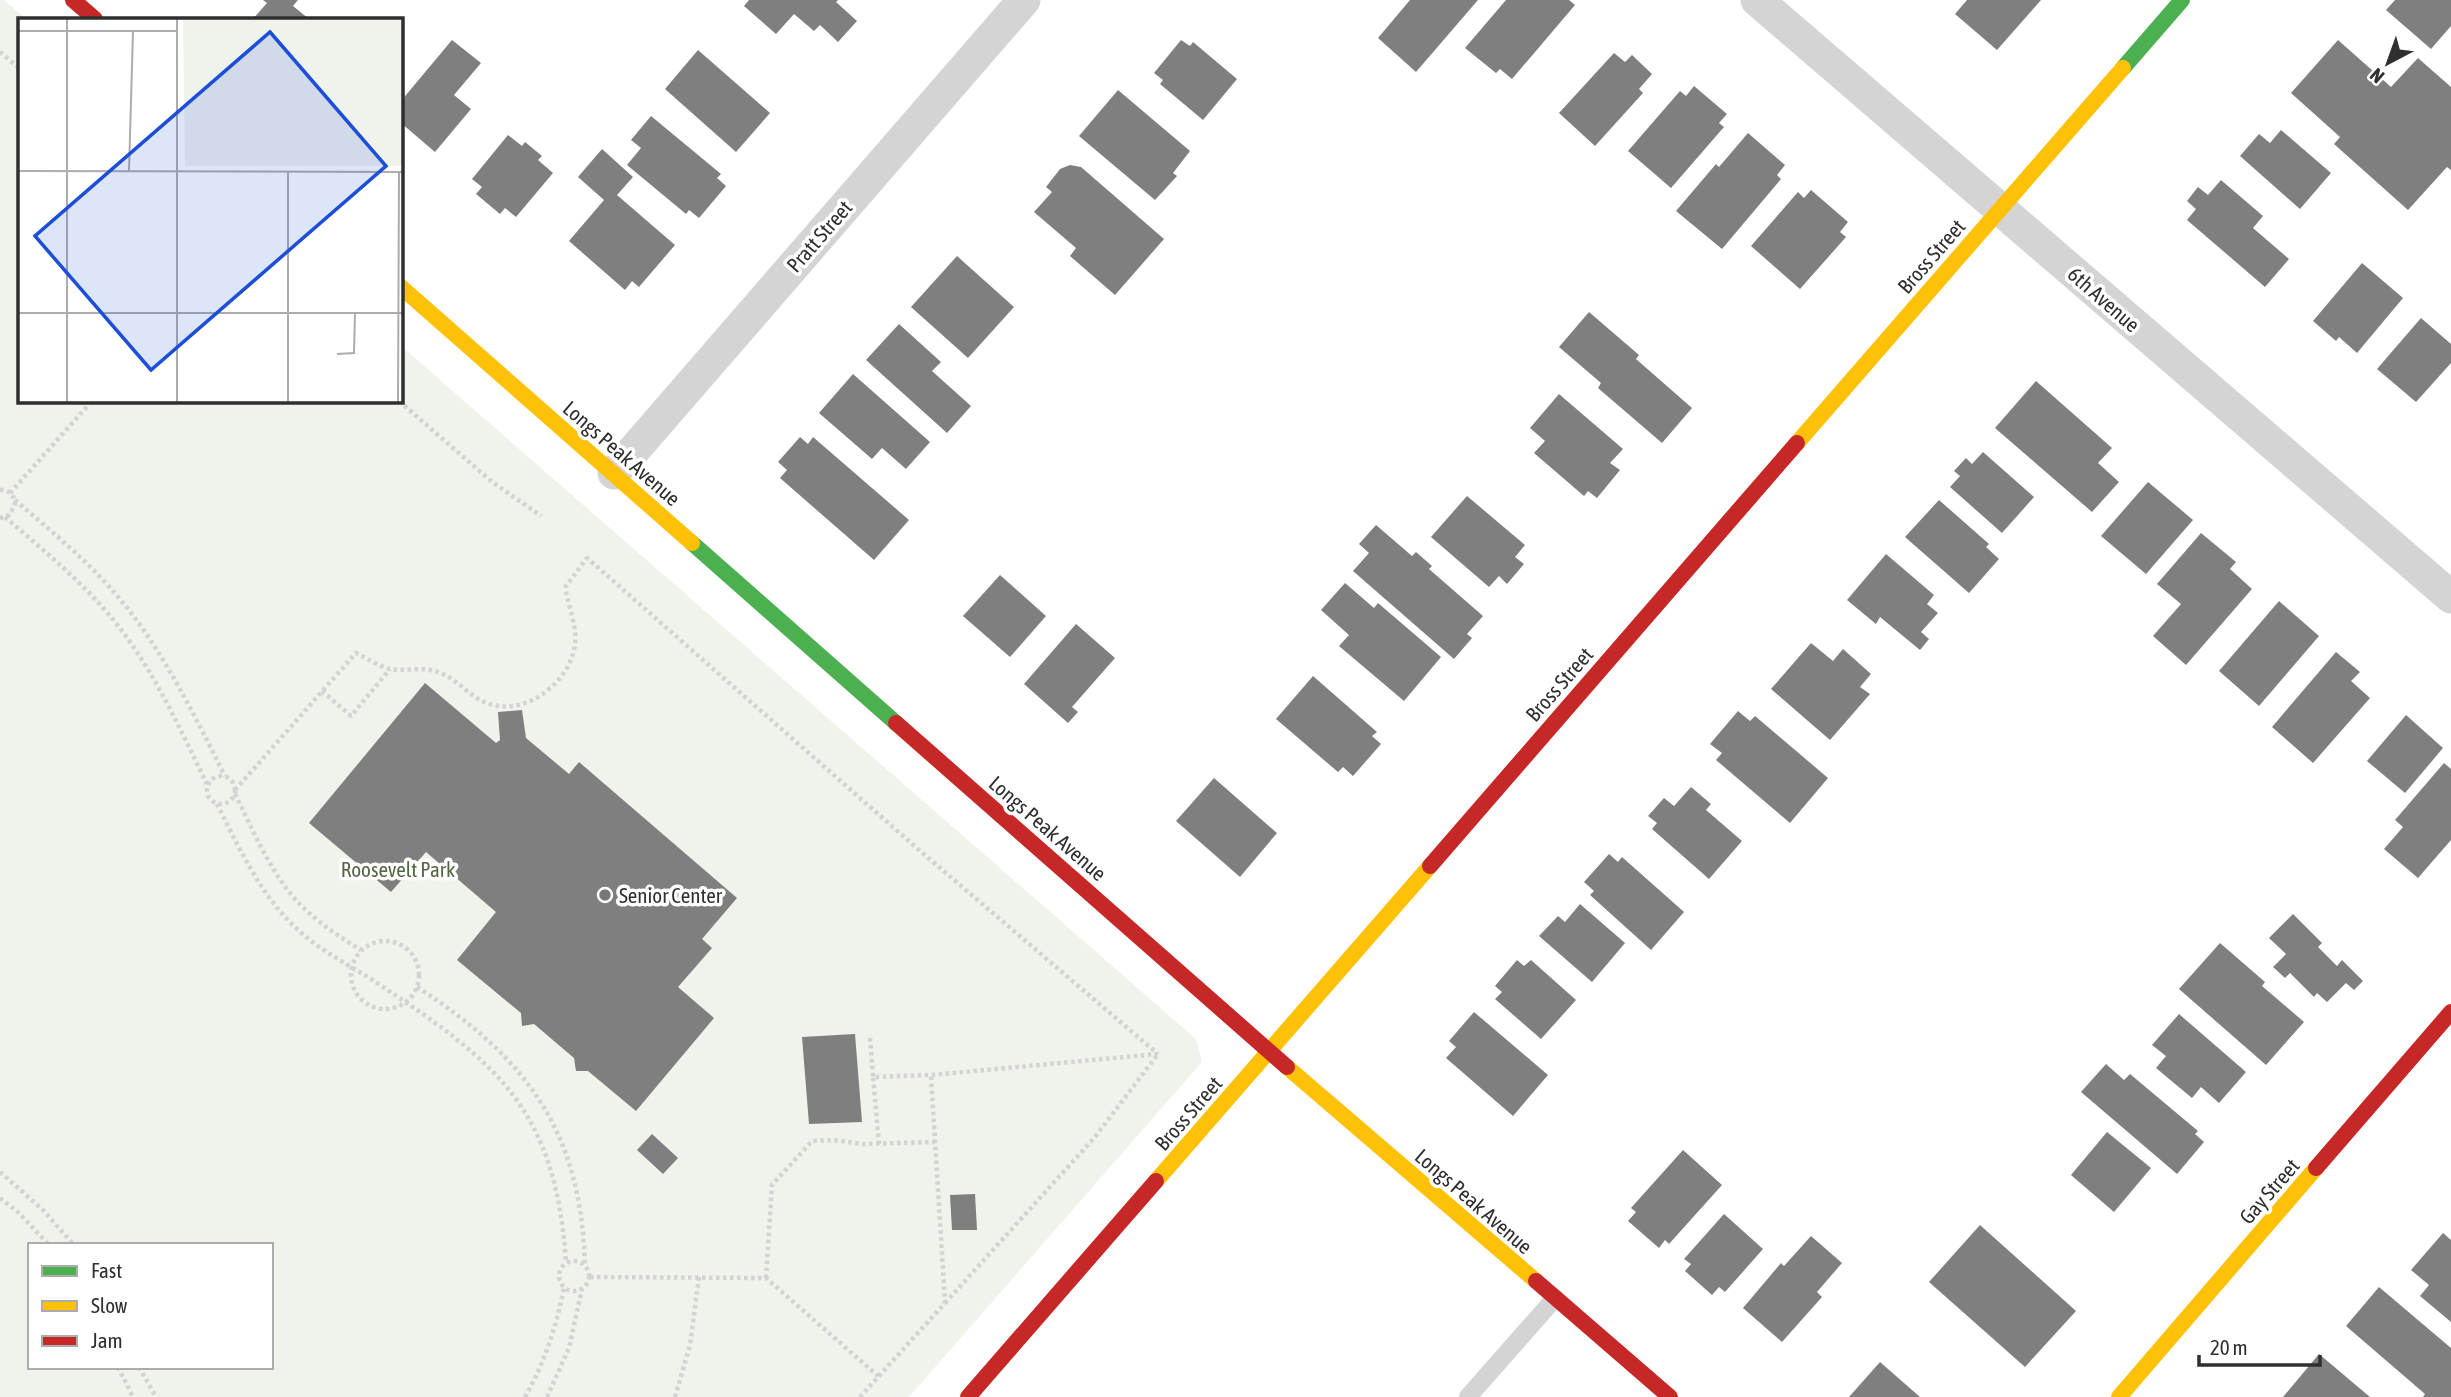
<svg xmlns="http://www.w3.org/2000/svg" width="2451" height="1397" viewBox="0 0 2451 1397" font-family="'Asap Condensed',sans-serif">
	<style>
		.green { fill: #f0f2ec; fill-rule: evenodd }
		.building { fill: #7f7f7f }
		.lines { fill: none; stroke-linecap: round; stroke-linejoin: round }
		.path { stroke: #d3d3d3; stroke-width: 4.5; stroke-dasharray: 3.5 3.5; stroke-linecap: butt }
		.lane { stroke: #d4d4d4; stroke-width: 18 }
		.street { stroke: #d4d4d4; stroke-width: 33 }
		.fast { stroke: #4caf50; stroke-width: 16 }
		.slow { stroke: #ffc107; stroke-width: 16 }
		.jam { stroke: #c62828; stroke-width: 16 }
		.poi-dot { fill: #787878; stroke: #fff; stroke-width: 2.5 }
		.labels { text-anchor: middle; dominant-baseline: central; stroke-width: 7; stroke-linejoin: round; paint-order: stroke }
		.street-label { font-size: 21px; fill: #2f2f2f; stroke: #fff }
		.park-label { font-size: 21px; fill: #556642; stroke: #fff }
		.poi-label { font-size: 21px; fill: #2f2f2f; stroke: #fff; text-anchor: start }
		.inset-road { fill: none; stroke: #acacac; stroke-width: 2 }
		.view { fill: #1d4ed8; fill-opacity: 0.15; stroke: #1d4ed8; stroke-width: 3.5 }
		.inset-edge { fill: none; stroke: #2f2f2f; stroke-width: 3.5 }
	</style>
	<rect width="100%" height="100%" fill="#fff"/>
	<!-- green -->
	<path class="green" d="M0,0H4L26,19H19V401H401V346L1196,1039L1202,1062L909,1397H0ZM30,1245H271V1367H30Z"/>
	<!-- building -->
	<g class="building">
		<path d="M263,0H298L293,6L309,19H253L267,3Z"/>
		<path d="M749,0H838L836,2L857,21L838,42L820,25L814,31L794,14L776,34L744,6Z"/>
		<path d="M1410,0H1478L1416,72L1378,38Z"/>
		<path d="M1506,0H1569L1575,5L1512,79L1500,69L1496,73L1465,48Z"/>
		<path d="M1967,0H2041L1997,50L1955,14Z"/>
		<path d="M2395,0H2451V26L2431,49L2386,10Z"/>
		<path d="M452,40L481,63L454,95L471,109L435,152L401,123V101Z"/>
		<path d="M1181,40L1190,46L1193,42L1237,79L1203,120L1160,84L1163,80L1154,73Z"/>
		<path d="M2338,40L2391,87L2418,58L2451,87V170L2447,167L2408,210L2334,144L2340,137L2291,93Z"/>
		<path d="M698,50L770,113L736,152L665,89Z"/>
		<path d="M1614,53L1625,62L1632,55L1652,74L1639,89L1643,93L1595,146L1559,113Z"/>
		<path d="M1694,86L1727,114L1719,123L1724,127L1671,188L1628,151L1680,91L1686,96Z"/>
		<path d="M1118,90L1190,151L1173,173L1177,176L1155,200L1079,136Z"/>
		<path d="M651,116L721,174L717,178L726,186L699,218L689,210L686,214L627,165L641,148L631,140Z"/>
		<path d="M2281,130L2331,173L2300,209L2240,156L2259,134L2270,143Z"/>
		<path d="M1748,133L1785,165L1777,175L1781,179L1722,249L1676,211L1716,164L1719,167Z"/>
		<path d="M508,135L522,146L525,142L542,156L538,160L553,173L516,217L505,208L500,214L476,194L482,187L472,179Z"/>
		<path d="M602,149L633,177L617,195L675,245L639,287L632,281L625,290L569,241L604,200L578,177Z"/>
		<path d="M1070,165L1081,167L1164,239L1115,295L1070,256L1076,248L1034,212L1052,192L1046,187L1060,169Z"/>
		<path d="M2221,180L2263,216L2253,228L2289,259L2265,287L2187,220L2196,209L2187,201L2198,187L2208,195Z"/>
		<path d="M1811,190L1848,222L1840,232L1846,237L1800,289L1751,246L1798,192L1804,198Z"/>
		<path d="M957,256L1014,307L968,358L911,307Z"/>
		<path d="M2362,263L2403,298L2357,353L2339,337L2336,341L2313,321Z"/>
		<path d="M1589,312L1639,355L1636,359L1692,408L1662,443L1598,388L1601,383L1559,347Z"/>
		<path d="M2421,318L2451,344V363L2416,402L2377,369Z"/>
		<path d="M899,324L941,362L932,371L971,406L947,433L866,360Z"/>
		<path d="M853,374L930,442L906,469L882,448L872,459L819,413Z"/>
		<path d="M2036,381L2112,448L2098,463L2119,482L2092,512L1995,428Z"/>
		<path d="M1559,394L1623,449L1610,463L1620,470L1597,498L1588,491L1584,496L1534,453L1545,441L1530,428Z"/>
		<path d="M800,437L808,444L813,437L909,520L874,560L780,478L787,470L778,462Z"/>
		<path d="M1983,452L2034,497L2002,533L1950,487L1960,476L1954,471L1966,458L1972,464Z"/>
		<path d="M2148,482L2193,520L2146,574L2101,536Z"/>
		<path d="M1467,496L1525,545L1515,557L1524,564L1507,584L1499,576L1489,587L1431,537Z"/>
		<path d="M1939,500L1989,544L1986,547L1999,559L1969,593L1905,537Z"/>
		<path d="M1376,525L1412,556L1416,552L1432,566L1429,569L1483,616L1467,634L1472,638L1454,659L1353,571L1369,553L1359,544Z"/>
		<path d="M2201,533L2236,562L2230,569L2252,589L2186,665L2153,636L2181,604L2157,584Z"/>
		<path d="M1886,554L1934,595L1927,604L1938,613L1921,632L1929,639L1920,650L1880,617L1876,624L1847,600Z"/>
		<path d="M1000,575L1046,616L1010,657L963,616Z"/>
		<path d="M1345,583L1374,608L1378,603L1441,657L1404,701L1339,646L1349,635L1321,610Z"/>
		<path d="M2279,601L2319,636L2259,706L2219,671Z"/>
		<path d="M1076,624L1115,658L1072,707L1078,712L1068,723L1024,684Z"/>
		<path d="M1811,643L1833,661L1843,649L1871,674L1860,687L1870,694L1830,740L1771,689Z"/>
		<path d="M2336,652L2360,672L2351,681L2370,698L2313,763L2272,727Z"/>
		<path d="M1313,676L1377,732L1372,736L1381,744L1353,776L1343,767L1338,772L1276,719Z"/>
		<path d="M425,683L496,743L500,740L498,712L522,710L526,738L569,774L579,762L737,898L702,939L712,948L678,987L714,1018L636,1111L588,1071H576L574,1058L534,1024L522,1026L521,1013L457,960L496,912L426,852L391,892L309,823Z"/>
		<path d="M1738,711L1750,721L1755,716L1828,778L1790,823L1716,760L1722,753L1710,744Z"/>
		<path d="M2406,715L2443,748L2405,793L2367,761Z"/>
		<path d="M2444,763L2451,769V840L2418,878L2384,849L2403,827L2395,820Z"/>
		<path d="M1214,778L1277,833L1240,877L1176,821Z"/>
		<path d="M1691,787L1711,804L1706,810L1742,841L1709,879L1652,829L1657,823L1648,816L1664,798L1674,806Z"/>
		<path d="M1609,854L1618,862L1622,857L1684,912L1651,950L1590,895L1594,891L1584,882Z"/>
		<path d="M1580,904L1625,943L1592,982L1539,936L1558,916L1565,922Z"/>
		<path d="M2293,914L2322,943L2318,947L2337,966L2342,960L2363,981L2354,990L2346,983L2327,1002L2317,993L2314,997L2290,973L2285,978L2273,967L2286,954L2269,938Z"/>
		<path d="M2220,943L2265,982L2262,986L2304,1022L2266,1065L2179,989Z"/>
		<path d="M1517,960L1524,966L1531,960L1576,1000L1541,1039L1495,999L1502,992L1495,986Z"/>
		<path d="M1474,1012L1548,1075L1513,1116L1446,1058L1456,1047L1449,1041Z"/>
		<path d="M2179,1014L2246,1072L2219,1103L2201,1087L2192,1098L2156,1068L2166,1056L2152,1045Z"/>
		<path d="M855,1034L862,1122L809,1124L802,1037Z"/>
		<path d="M2106,1064L2124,1080L2130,1074L2198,1131L2195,1134L2204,1142L2177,1174L2081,1092Z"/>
		<path d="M2107,1132L2151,1168L2114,1212L2071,1175Z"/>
		<path d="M652,1134L678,1158L663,1174L637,1150Z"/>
		<path d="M1683,1150L1722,1185L1669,1244L1665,1240L1659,1248L1628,1221L1636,1212L1631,1208Z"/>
		<path d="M975,1194L977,1230H952L950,1195Z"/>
		<path d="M1724,1214L1763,1249L1725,1292L1719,1287L1712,1295L1685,1271L1691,1264L1684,1259Z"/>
		<path d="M1980,1225L2076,1311L2025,1367L1929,1282Z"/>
		<path d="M2443,1233L2451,1240V1322L2420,1296L2429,1285L2411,1270Z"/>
		<path d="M1811,1236L1842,1263L1817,1292L1822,1297L1782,1342L1743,1308L1781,1263L1784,1266Z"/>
		<path d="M2379,1287L2451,1348V1397H2423L2425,1394L2346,1326Z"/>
		<path d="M2319,1354L2370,1397H2283Z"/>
		<path d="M1880,1362L1920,1397H1849Z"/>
	</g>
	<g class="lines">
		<!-- path -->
		<g class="path">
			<path d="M0,52L19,68"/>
			<path d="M399,401L491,481L541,516"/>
			<path d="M0,490C9,489 15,496 15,505L9,515L0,518"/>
			<path d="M10,493L92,401"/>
			<path d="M15,500C45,526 76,551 103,580C157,637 190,707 225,776"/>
			<path d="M5,517C42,549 80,580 111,617C152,666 179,727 207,784"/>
			<path d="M586,557L919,850L1158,1054"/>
			<path d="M322,691L351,716L390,669"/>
			<circle cx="221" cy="790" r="14"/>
			<path d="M235,790L356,653C366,658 379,666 390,669C405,672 423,666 438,672C459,679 471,700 493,705C530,714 571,680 575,644C577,626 569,609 566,591V586L587,558"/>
			<path d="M235,794C253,830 269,869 295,899C314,920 338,936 361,950"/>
			<path d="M217,804C239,848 261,896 297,929C320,951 350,965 377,983C498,1063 556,1109 566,1263"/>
			<circle cx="385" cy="975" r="34"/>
			<path d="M417,987C527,1058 581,1131 585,1265"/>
			<path d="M870,1038L873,1077"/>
			<path d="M879,1144L873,1077L931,1075L1157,1054"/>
			<path d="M0,1172L43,1210L74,1245"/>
			<path d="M0,1198L19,1213L49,1245"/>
			<circle cx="574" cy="1276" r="15"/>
			<path d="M590,1277L766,1278L878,1376"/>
			<path d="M766,1278L772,1185L812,1141L834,1140L862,1144L935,1142"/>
			<path d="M945,1303L1095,1137L1158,1054"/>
			<path d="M118,1367L133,1397"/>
			<path d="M139,1367L156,1397"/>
			<path d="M525,1397C545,1362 556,1327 564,1288"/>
			<path d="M547,1397L569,1348L582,1289"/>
			<path d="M675,1397L690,1345L699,1277"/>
			<path d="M860,1397L945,1303L931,1075"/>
		</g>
		<!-- lane -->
		<path class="lane" d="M1468,1397L1555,1298"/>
		<!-- street -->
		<g class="street">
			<path d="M1757,0L2451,597"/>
			<path d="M614,473L1024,0"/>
		</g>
		<!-- fast -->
		<g class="fast">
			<path d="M2123,68L2182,0"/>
			<path d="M692,543L896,723"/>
		</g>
		<!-- slow -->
		<g class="slow">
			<path d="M401,287L692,543"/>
			<path d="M1797,443L2123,68"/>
			<path d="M1287,1067L1536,1281"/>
			<path d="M1156,1181L1430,866"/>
			<path d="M2119,1397L2316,1168"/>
		</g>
		<!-- jam -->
		<g class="jam">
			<path d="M73,0L95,19"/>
			<path d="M896,723L1287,1067"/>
			<path d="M1430,866L1797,443"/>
			<path d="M2316,1168L2451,1012"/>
			<path d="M1536,1281L1670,1397"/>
			<path d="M968,1397L1156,1181"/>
		</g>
	</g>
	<!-- markers -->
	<circle class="poi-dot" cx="605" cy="895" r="7"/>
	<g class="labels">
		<!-- street labels -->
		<g class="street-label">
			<text transform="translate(819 236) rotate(-49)">Pratt Street</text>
			<text transform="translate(1931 256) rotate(-49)">Bross Street</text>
			<text transform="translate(2104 299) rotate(41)">6th Avenue</text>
			<text transform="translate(622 453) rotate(41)">Longs Peak Avenue</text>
			<text transform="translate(1559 684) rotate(-49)">Bross Street</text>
			<text transform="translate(1048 828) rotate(41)">Longs Peak Avenue</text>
			<text transform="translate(1188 1113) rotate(-49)">Bross Street</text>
			<text transform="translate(2269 1191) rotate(-49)">Gay Street</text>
			<text transform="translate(1474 1201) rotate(41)">Longs Peak Avenue</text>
		</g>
		<!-- park labels -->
		<g class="park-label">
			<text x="398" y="869">Roosevelt Park</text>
		</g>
		<!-- poi labels -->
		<g class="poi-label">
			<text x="619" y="895">Senior Center</text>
		</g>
	</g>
	<!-- overview -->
	<g transform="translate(18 18)">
		<rect width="385" height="385" fill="#fff"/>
		<path d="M165,0H385V148H167Z" fill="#f0f2ec"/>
		<path class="inset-road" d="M49,0V385M0,13H159M0,153L385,154M111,153L115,13M0,295H385M319,336L336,335L337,294M159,385V0M270,385V154M380,385L381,154"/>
		<path class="view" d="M252,14L368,148L133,352L17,218Z"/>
		<rect width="385" height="385" class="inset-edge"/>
	</g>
	<!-- legend -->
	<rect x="28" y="1243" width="245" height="126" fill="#ffffff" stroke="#acacac" stroke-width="2"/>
	<rect x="42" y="1266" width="35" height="10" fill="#4caf50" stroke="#acacac" stroke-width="2"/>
	<text x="91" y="1278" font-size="21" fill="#2f2f2f">Fast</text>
	<rect x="42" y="1301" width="35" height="10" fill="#ffc107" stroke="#acacac" stroke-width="2"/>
	<text x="91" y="1313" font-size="21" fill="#2f2f2f">Slow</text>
	<rect x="42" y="1336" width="35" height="10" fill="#c62828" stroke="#acacac" stroke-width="2"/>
	<text x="91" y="1348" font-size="21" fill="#2f2f2f">Jam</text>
	<!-- north arrow -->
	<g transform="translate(2388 63) rotate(221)" stroke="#ffffff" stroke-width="5" paint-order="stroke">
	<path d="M0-5L12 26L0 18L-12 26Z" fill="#2f2f2f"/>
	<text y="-10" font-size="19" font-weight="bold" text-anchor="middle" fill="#2f2f2f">N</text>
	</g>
	<!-- scale -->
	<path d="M2199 1355v10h121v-10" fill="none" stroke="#2f2f2f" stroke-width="3.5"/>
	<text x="2210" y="1355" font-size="21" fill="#2f2f2f" stroke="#ffffff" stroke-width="5" paint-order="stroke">20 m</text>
</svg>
